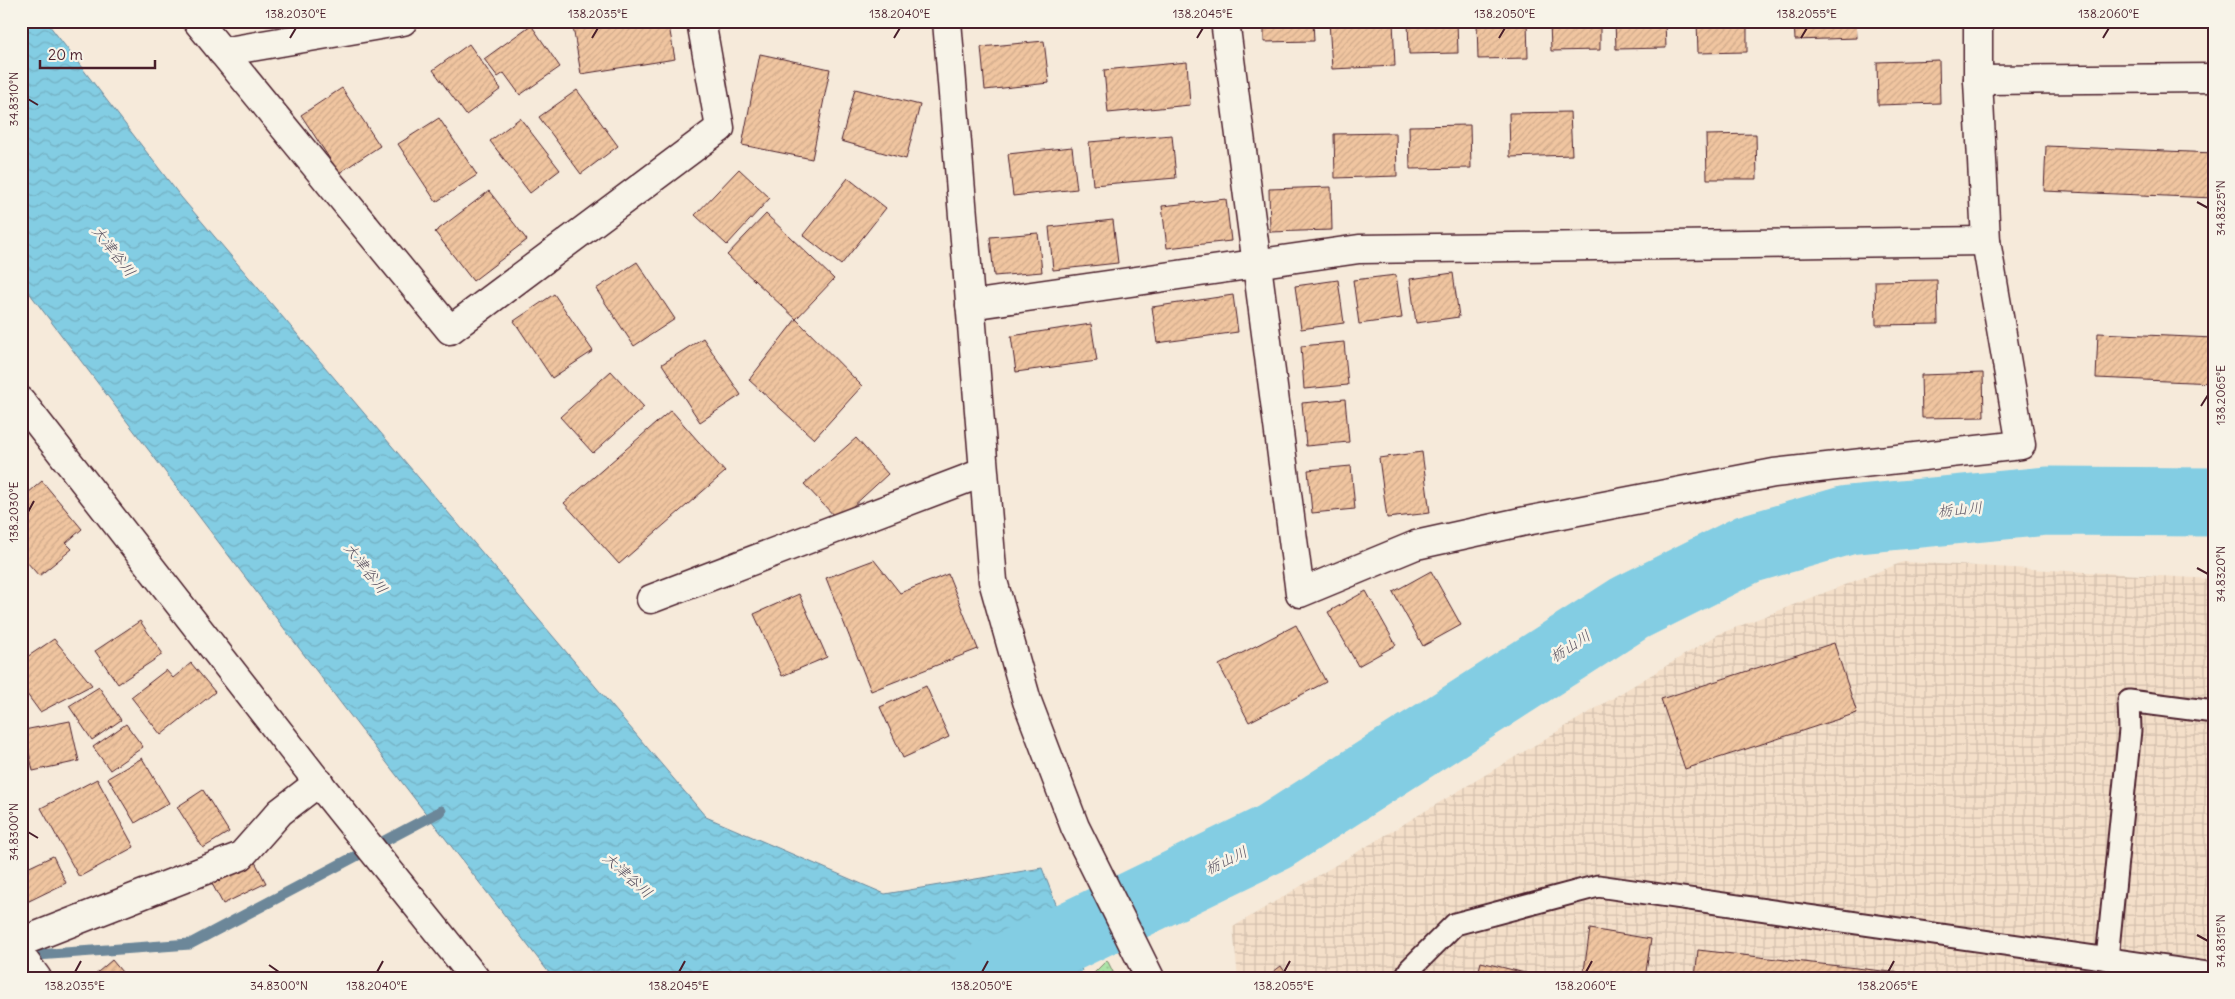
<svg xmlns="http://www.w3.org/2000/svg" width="2235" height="999" viewBox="0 0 2235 999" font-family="Delius,'Klee One',sans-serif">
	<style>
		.industrial { fill: url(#industrial-grid) }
		.park { fill: url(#park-dots); stroke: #7b826a }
		.water { fill: url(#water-waves); stroke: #6c8799 }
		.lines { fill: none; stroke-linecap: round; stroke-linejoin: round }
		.stream { stroke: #6c8799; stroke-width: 11 }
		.river { stroke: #83cde3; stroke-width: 69 }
		.building { fill: url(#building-hatch); stroke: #4a1f2b }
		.service-casing { stroke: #4a1f2b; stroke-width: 25 }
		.minor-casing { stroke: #4a1f2b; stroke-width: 31 }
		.tertiary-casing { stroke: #4a1f2b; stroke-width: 31 }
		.service { stroke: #f7f3e8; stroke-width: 21 }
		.minor { stroke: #f7f3e8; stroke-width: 28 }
		.tertiary { stroke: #f7f3e8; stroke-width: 28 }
		.ticks { fill: none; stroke: #4a1f2b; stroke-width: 2 }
		.labels { text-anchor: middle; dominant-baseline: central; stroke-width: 5; stroke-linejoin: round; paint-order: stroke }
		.water-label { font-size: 15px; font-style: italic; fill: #5b5362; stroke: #f7f3e8 }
		.neatline { fill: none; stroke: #4a1f2b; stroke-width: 2 }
		.ticks-label { font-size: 12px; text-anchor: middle; fill: #4a1f2b }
	</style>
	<defs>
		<pattern id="industrial-grid" width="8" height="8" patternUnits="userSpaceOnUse" patternTransform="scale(1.25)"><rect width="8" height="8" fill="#f4dfc9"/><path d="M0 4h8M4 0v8" fill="none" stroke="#d3bfad"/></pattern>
		<pattern id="park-dots" width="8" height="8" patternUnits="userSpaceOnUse" patternTransform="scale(1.25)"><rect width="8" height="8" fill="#ace4a8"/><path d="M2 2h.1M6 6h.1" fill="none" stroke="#96c391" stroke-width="1.8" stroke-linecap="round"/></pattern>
		<pattern id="water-waves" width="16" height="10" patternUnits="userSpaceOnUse" patternTransform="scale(1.25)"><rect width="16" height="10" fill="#83cde3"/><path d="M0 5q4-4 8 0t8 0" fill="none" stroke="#73b0c3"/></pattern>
		<pattern id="building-hatch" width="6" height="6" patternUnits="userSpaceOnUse" patternTransform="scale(1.25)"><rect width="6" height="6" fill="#f0c5a0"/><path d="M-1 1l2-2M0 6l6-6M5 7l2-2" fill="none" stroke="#cfa98a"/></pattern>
	</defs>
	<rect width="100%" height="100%" fill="#f6eada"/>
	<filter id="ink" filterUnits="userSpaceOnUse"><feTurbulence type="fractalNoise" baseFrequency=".02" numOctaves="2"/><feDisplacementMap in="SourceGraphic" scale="10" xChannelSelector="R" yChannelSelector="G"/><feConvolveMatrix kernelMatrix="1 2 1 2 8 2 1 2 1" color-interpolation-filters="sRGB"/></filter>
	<g filter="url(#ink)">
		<!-- industrial -->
		<path class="industrial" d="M1903,562L2214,579V978H1238L1233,927L1719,634Z"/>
		<!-- park -->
		<path class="park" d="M1107,960L1116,978H1089Z"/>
		<!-- water -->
		<path class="water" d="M21,21H46L181,197L706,817L885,894L1042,868L1082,971L1075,978H553L343,706L21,282Z"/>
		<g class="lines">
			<!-- stream -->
			<path class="stream" d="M23,956L190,944L441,811"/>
			<!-- river -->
			<path class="river" d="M984,978L1274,837L1630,608L1748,549L1848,520L2047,501L2214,502"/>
		</g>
		<!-- building -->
		<g class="building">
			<path d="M572,21H668L675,59L581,74Z"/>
			<path d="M1264,21H1313L1314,41L1264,42Z"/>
			<path d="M1329,21H1393L1395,66L1332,69Z"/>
			<path d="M1408,21H1457L1458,53L1409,54Z"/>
			<path d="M1477,21H1527L1528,58L1478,59Z"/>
			<path d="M1550,21H1600V50L1551,51Z"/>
			<path d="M1615,21H1665L1666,48L1616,49Z"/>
			<path d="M1697,21H1747V52L1698,53Z"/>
			<path d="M1794,21H1856L1857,38L1795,40Z"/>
			<path d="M531,25L560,67L520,95L504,73L498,77L484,59Z"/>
			<path d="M1044,41L1049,83L985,90L981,47Z"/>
			<path d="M469,44L501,89L466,115L433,70Z"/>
			<path d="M760,54L830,69L812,159L742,145Z"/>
			<path d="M1939,60L1940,103L1878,105L1877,62Z"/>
			<path d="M1187,62L1190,105L1108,113L1104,70Z"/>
			<path d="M342,88L380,146L339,173L301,115Z"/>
			<path d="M855,89L920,105L906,159L841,141Z"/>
			<path d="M577,90L618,146L581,174L539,117Z"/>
			<path d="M1570,112L1572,155L1510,157L1509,113Z"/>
			<path d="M439,118L477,175L436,202L398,144Z"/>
			<path d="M520,118L560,170L530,193L490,141Z"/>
			<path d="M1470,125L1471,168L1410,169L1409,126Z"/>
			<path d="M1396,133L1397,176L1335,178L1334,134Z"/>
			<path d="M1756,134L1757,179H1707L1706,135Z"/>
			<path d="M1172,135L1176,178L1093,185L1089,142Z"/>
			<path d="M2046,146L2214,153V198L2044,191Z"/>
			<path d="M1072,147L1077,189L1013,196L1008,154Z"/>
			<path d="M739,169L770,198L727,245L695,215Z"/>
			<path d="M848,178L886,208L841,265L803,235Z"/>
			<path d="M1331,187L1332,230L1270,232L1269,189Z"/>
			<path d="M489,191L527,240L473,281L435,232Z"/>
			<path d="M1226,199L1231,241L1167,248L1162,206Z"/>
			<path d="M766,214L834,279L796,319L727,255Z"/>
			<path d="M1113,220L1118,263L1053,270L1049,227Z"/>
			<path d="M1038,233L1042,272L994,276L990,237Z"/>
			<path d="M637,262L675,319L634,346L596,289Z"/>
			<path d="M1453,273L1459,317L1416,323L1410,279Z"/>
			<path d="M1396,275L1402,318L1359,324L1353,280Z"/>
			<path d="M1338,280L1344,323L1301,329L1295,286Z"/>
			<path d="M1937,280L1938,324L1876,325L1875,281Z"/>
			<path d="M554,294L593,351L552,378L514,321Z"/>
			<path d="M1233,295L1238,332L1157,343L1152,307Z"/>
			<path d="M796,319L862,386L814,439L749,380Z"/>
			<path d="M1091,324L1097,361L1016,372L1011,336Z"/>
			<path d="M2098,333L2214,338V383L2096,378Z"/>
			<path d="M703,338L741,395L700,422L662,364Z"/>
			<path d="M1344,342L1348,385L1304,389L1301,346Z"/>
			<path d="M611,371L644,407L593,453L560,417Z"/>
			<path d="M1983,373L1984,417L1922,418L1921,375Z"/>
			<path d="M1345,399L1349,442L1306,446L1302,403Z"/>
			<path d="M671,410L725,472L619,564L564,503Z"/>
			<path d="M856,438L888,474L838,520L804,484Z"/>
			<path d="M1422,452L1430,513L1387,518L1379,458Z"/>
			<path d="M1351,466L1355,509L1312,513L1308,470Z"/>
			<path d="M42,481L82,529L66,543L72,549L39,576L21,555V499Z"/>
			<path d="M874,560L900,593L948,574L978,649L871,691L826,578Z"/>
			<path d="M1431,571L1461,625L1423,646L1393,592Z"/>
			<path d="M1366,591L1396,645L1358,666L1328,612Z"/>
			<path d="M799,594L827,657L782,676L754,614Z"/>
			<path d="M140,621L163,654L118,684L95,651Z"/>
			<path d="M1296,625L1326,682L1249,722L1219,665Z"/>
			<path d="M54,639L92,685L40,712L21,686V661Z"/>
			<path d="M1834,643L1857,713L1685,769L1661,699Z"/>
			<path d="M191,663L215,692L161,735L131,697L166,670L173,678Z"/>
			<path d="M926,686L949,737L903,758L880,707Z"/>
			<path d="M99,687L121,720L92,740L69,706Z"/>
			<path d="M70,721L79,761L33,771L24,730Z"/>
			<path d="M126,724L143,747L110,770L93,747Z"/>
			<path d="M142,758L169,803L135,823L108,778Z"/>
			<path d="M97,779L134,847L79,877L41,808Z"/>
			<path d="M203,790L229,832L203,848L177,807Z"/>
			<path d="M21,802L28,818L21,819Z"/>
			<path d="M53,856L66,883L27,902L21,890V871Z"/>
			<path d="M254,860L266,883L223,904L211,882Z"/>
			<path d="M1590,929L1651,939L1645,978H1583Z"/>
			<path d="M1698,950L1944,978H1695Z"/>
			<path d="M112,960L127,978H91Z"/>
			<path d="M1481,962L1537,976V978H1477Z"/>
			<path d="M1281,966L1289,978H1265Z"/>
		</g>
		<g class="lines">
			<!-- service casing -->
			<g class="service-casing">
				<g id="service">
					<path d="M2107,959L2130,730L2129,701L2214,712"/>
					<path d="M1405,978L1410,969L1455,924L1598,886L2214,974"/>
				</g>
			</g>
			<!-- minor casing -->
			<g class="minor-casing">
				<g id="minor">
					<path d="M197,21L450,330L720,128L701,21"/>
					<path d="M1225,21L1300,593L1416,545L1521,522L1774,473L2021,445L1986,241L1978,80V21"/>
					<path d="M222,52L403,21"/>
					<path d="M1978,80L2214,78"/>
					<path d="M970,305L1359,249L1986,241"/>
					<path d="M21,401L325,791L475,978"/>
					<path d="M651,599L982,473"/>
					<path d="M21,942L241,856L280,812L319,782"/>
					<path d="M21,956L37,978"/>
				</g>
			</g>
			<!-- tertiary casing -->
			<g class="tertiary-casing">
				<path id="tertiary" d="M947,21L993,581L1027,701L1075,827L1150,978"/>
			</g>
			<!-- service -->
			<use href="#service" class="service"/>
			<!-- minor -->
			<use href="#minor" class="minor"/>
			<!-- tertiary -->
			<use href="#tertiary" class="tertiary"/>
		</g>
	</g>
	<!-- ticks -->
	<path class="ticks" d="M290,38L296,28M592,38L598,28M894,38L900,28M1197,38L1203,28M1499,38L1505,28M1801,38L1807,28M2103,38L2109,28M28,99L38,105M2197,202L2208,208M2201,406L2208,395M28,512L34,501M2197,568L2208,574M28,832L38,838M2197,935L2208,941M269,965L279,972M75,972L81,961M377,972L383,961M679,972L685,961M982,972L988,961M1284,972L1290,961M1586,972L1592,961M1888,972L1894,961"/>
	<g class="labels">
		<!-- water labels -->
		<g class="water-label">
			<text transform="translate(114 251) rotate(52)">大津谷川</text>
			<text transform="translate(1960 509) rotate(-5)">栃山川</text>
			<text transform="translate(366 568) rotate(52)">大津谷川</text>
			<text transform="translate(1570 646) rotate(-33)">栃山川</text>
			<text transform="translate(1226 860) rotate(-26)">栃山川</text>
			<text transform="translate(628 875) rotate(42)">大津谷川</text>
		</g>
	</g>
	<!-- margin -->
	<rect width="2235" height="999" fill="none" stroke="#f7f3e8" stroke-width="55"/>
	<!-- scale -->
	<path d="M40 60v8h115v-8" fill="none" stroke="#4a1f2b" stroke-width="2.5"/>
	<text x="48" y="60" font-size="15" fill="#4a1f2b" stroke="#f7f3e8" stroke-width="4" paint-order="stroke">20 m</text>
	<rect x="28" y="28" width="2180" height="944" class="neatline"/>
	<g class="ticks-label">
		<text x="296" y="18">138.2030°E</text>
		<text x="598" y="18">138.2035°E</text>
		<text x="900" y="18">138.2040°E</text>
		<text x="1203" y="18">138.2045°E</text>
		<text x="1505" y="18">138.2050°E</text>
		<text x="1807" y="18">138.2055°E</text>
		<text x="2109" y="18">138.2060°E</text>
		<text transform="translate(14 99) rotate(-90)" y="4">34.8310°N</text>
		<text transform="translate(2221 208) rotate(-90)" y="4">34.8325°N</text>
		<text transform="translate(2221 395) rotate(-90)" y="4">138.2065°E</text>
		<text transform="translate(14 512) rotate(-90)" y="4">138.2030°E</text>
		<text transform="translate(2221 574) rotate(-90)" y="4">34.8320°N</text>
		<text transform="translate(14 832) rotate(-90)" y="4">34.8300°N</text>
		<text transform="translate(2221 941) rotate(-90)" y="4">34.8315°N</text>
		<text x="75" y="990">138.2035°E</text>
		<text x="279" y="990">34.8300°N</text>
		<text x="377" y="990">138.2040°E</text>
		<text x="679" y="990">138.2045°E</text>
		<text x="982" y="990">138.2050°E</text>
		<text x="1284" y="990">138.2055°E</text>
		<text x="1586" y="990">138.2060°E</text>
		<text x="1888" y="990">138.2065°E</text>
	</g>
</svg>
